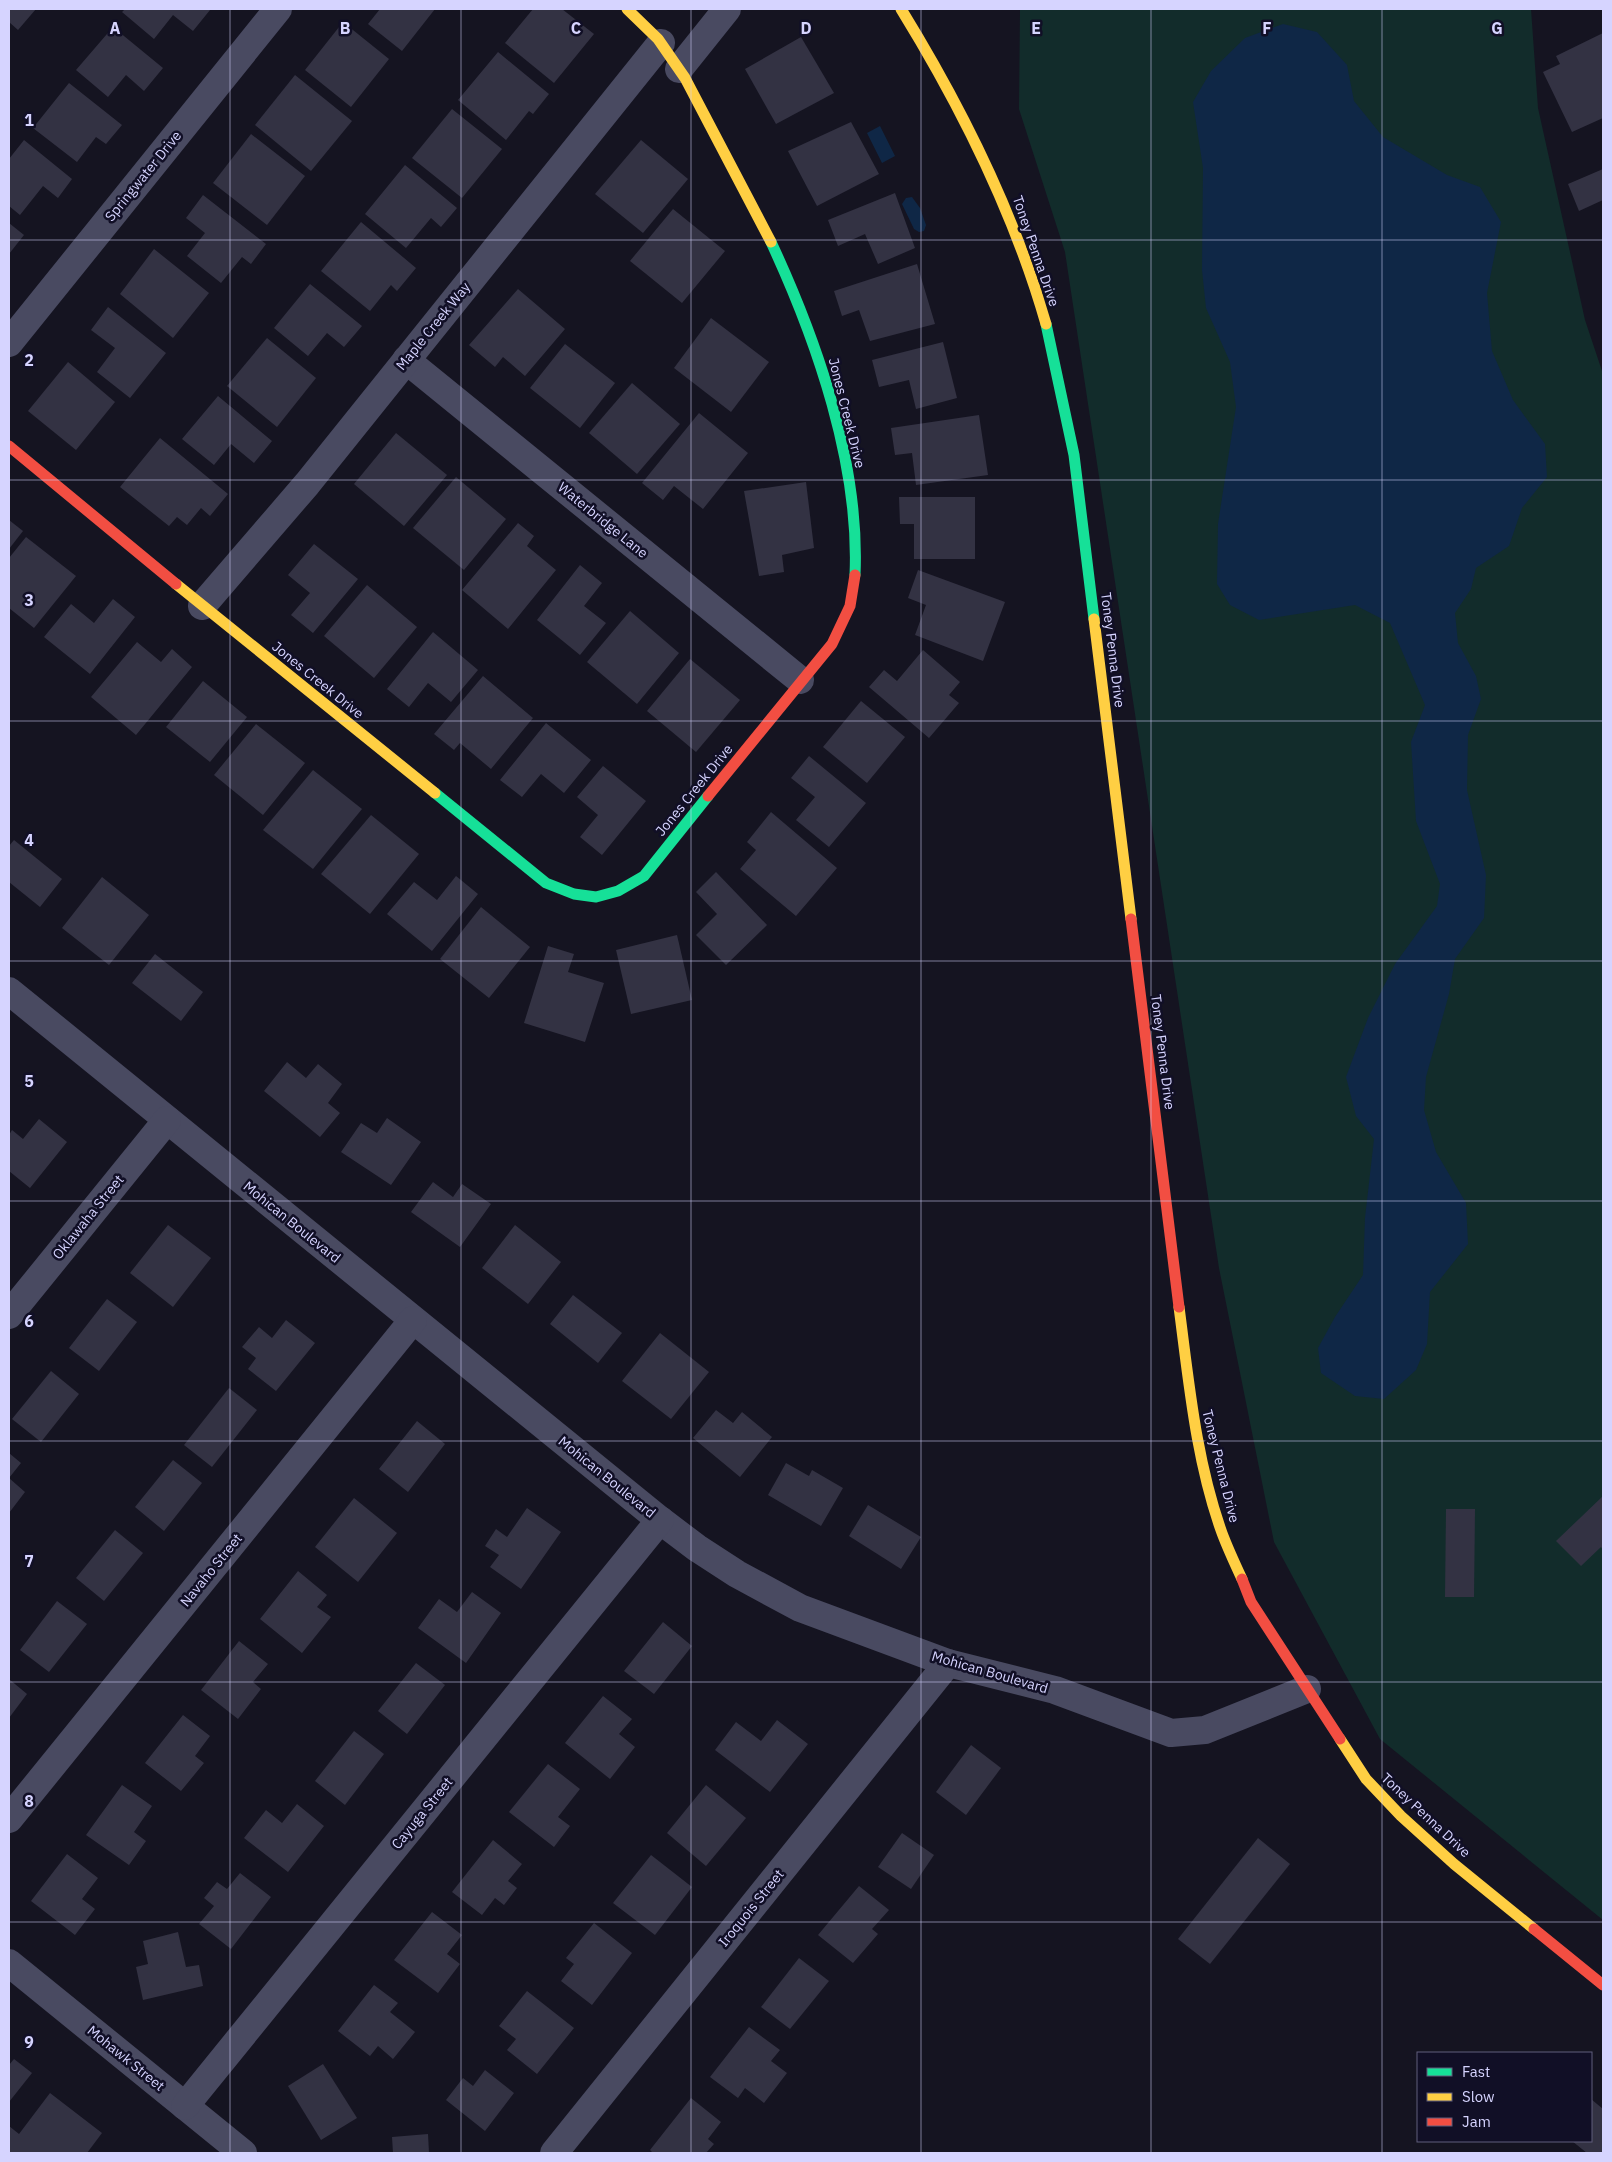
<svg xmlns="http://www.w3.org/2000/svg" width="1612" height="2162" viewBox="0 0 1612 2162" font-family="'IBM Plex Sans',sans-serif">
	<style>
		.green { fill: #122c2b }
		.water { fill: #0f2746 }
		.building { fill: #333243 }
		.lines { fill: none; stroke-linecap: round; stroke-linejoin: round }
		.street { stroke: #494a61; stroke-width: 28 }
		.fast { stroke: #16e098; stroke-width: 11 }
		.slow { stroke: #ffcf43; stroke-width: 11 }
		.jam { stroke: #f24e42; stroke-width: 11 }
		.grid { fill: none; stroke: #d6d4ff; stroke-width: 1; stroke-opacity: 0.55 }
		.labels { text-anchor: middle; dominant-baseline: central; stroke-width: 5; stroke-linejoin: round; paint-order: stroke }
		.street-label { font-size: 14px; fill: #d6d4ff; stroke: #110f26 }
		.grid-label { font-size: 16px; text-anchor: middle; font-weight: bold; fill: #d6d4ff; stroke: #110f26; stroke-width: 5; stroke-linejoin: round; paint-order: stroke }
	</style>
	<rect width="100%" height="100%" fill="#151421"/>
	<!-- green -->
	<path class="green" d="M1020,9H1531L1538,108L1585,320L1603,374V1920L1380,1739L1274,1542L1219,1268L1065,252L1019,109Z"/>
	<!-- water -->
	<g class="water">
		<path d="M1283,24L1317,32L1347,65L1354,101L1383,137L1447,175L1480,187L1501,222L1487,293L1492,351L1513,400L1545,444L1547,477L1522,508L1509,546L1476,568L1471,589L1455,613L1458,643L1476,676L1481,699L1468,735L1467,790L1486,875L1484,918L1455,959L1449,994L1426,1077L1424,1110L1436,1152L1466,1203L1468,1244L1430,1292L1427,1344L1416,1370L1384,1399L1355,1396L1321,1373L1318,1348L1335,1317L1363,1275L1365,1218L1374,1139L1356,1116L1346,1077L1368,1018L1395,964L1437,906L1440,884L1416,821L1411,742L1425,705L1390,623L1355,605L1259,620L1230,605L1217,584L1218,524L1236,407L1230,362L1206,308L1202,270L1203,168L1193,102L1211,71L1245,38Z"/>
		<path d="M880,126L895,156L882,163L867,133Z"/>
		<path d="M912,197L920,208L926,225L924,231L919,232L914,229L902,204L906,198Z"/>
	</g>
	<!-- building -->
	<g class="building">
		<path d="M9,9H36L18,30L9,22Z"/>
		<path d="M125,9H208L210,10L193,31L173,15L154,39L122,12Z"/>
		<path d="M380,9H435L402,51L368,24Z"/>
		<path d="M533,9H562L594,34L554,83L505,43Z"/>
		<path d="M343,22L389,59L351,107L305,70Z"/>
		<path d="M113,27L163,68L144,91L126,75L108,97L76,70Z"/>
		<path d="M1603,33V118L1572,132L1543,72L1560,64L1556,56Z"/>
		<path d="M801,37L834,93L776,124L745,69Z"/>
		<path d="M498,52L549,94L533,114L529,111L506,140L458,100Z"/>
		<path d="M295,75L352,121L311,171L255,125Z"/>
		<path d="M69,83L122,125L106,144L96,137L77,162L33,128Z"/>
		<path d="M452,109L502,149L462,198L412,158Z"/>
		<path d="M851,122L879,174L817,206L788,151Z"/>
		<path d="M251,134L305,176L267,225L213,183Z"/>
		<path d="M24,140L72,179L58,198L43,186L20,215L9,206V159Z"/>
		<path d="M641,140L688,179L643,233L595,194Z"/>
		<path d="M405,165L457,208L441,227L431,218L406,248L365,214Z"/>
		<path d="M1603,169V200L1579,211L1568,184Z"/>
		<path d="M895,193L915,248L878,264L865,234L838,246L828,220Z"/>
		<path d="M203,195L266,244L251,264L242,257L221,283L187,256L205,233L186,218Z"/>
		<path d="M673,209L725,251L682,303L630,261Z"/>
		<path d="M361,222L416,268L397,291L391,285L370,311L321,271Z"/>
		<path d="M9,223L24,235L9,254Z"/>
		<path d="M154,249L209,293L173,338L120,294Z"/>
		<path d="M917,264L935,324L870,341L859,310L842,316L834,291Z"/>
		<path d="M310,284L362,326L344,347L327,333L308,356L274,328Z"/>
		<path d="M518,289L565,329L525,376L503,357L495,367L469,345Z"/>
		<path d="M108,307L166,353L130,398L97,372L115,348L91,330Z"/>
		<path d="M711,318L769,362L731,412L674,368Z"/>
		<path d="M267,338L316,378L277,427L227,386Z"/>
		<path d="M943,342L957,398L916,409L909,380L879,387L872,360Z"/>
		<path d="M565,344L615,383L580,428L530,388Z"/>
		<path d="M68,362L115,402L76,450L28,411Z"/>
		<path d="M632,383L680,424L637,474L589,433Z"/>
		<path d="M218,396L272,441L254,463L231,444L214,465L182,439Z"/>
		<path d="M699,413L748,453L703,509L674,486L663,500L642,483Z"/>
		<path d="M979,415L988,475L916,485L912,453L895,455L891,428Z"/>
		<path d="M396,433L447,475L404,526L354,484Z"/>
		<path d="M160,438L228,494L210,516L201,508L187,525L177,517L169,526L120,487Z"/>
		<path d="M456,477L506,519L464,570L413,528Z"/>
		<path d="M806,482L814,548L782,555L784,572L759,576L744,491Z"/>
		<path d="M899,497H975V559H914V524H900Z"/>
		<path d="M9,520L23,531L9,549Z"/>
		<path d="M518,523L534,536L527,546L556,570L508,629L462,590Z"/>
		<path d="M26,537L76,576L34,628L9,608V558Z"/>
		<path d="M314,544L358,579L313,633L291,615L310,593L288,575Z"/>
		<path d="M580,565L602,583L584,606L606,623L580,655L537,620Z"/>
		<path d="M918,570L1005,602L983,661L915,635L926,605L908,598Z"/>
		<path d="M367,585L417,627L374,678L324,636Z"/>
		<path d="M113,599L135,617L90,674L44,637L71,604L94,623Z"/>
		<path d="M630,611L679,653L637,704L587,662Z"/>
		<path d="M433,632L478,670L451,702L428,683L409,707L387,689Z"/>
		<path d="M137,642L161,662L172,649L192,667L136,735L91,697Z"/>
		<path d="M923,650L960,682L949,695L959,703L929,738L869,687L884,670L897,681Z"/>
		<path d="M690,659L740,700L696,752L647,711Z"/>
		<path d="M483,676L533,718L491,769L460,743L454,750L434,734Z"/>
		<path d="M203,681L247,717L210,762L166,727Z"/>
		<path d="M861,701L905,737L867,783L823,747Z"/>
		<path d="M546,723L591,760L564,793L541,774L522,797L500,780Z"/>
		<path d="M256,724L305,763L263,815L214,775Z"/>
		<path d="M809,756L866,803L829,847L796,820L815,797L791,778Z"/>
		<path d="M603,766L646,801L602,855L580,837L598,815L577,797Z"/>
		<path d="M313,770L362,809L313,869L263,830Z"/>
		<path d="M771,812L837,868L796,916L740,869L756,850L747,842Z"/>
		<path d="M371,815L419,854L370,914L321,874Z"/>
		<path d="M14,840L62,879L40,907L9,882V846Z"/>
		<path d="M716,872L767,925L726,965L696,935L717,914L696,892Z"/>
		<path d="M456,876L478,894L432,951L387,914L414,882L437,900Z"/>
		<path d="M102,877L149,915L109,965L62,928Z"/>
		<path d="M481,907L530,947L489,998L440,959Z"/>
		<path d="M677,935L692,1000L631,1014L616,950Z"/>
		<path d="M548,946L574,954L568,972L604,983L585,1042L524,1023Z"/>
		<path d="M155,954L203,992L181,1021L132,983Z"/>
		<path d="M287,1062L306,1078L318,1064L342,1084L328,1103L340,1113L320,1137L264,1091Z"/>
		<path d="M387,1118L421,1142L391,1185L341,1152L361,1123L377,1133Z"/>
		<path d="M39,1119L67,1142L30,1188L9,1171V1135L12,1130L23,1139Z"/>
		<path d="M433,1182L453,1197L462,1184L491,1204L460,1247L411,1212Z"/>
		<path d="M168,1225L211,1258L173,1307L130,1273Z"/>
		<path d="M515,1225L561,1262L528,1304L482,1268Z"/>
		<path d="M573,1295L622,1333L598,1363L550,1324Z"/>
		<path d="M107,1299L137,1322L99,1371L69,1348Z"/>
		<path d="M286,1320L315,1343L276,1391L248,1369L256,1358L242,1347L259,1327L272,1338Z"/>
		<path d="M660,1333L709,1372L671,1419L622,1381Z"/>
		<path d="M51,1371L79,1394L41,1442L12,1419Z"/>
		<path d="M229,1388L257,1410L212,1467L184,1445Z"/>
		<path d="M716,1410L733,1423L742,1412L772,1437L740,1477L693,1438Z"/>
		<path d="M417,1421L445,1444L408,1492L379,1469Z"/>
		<path d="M9,1453L21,1463L9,1478L25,1492L9,1513Z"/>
		<path d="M173,1460L202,1483L164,1531L135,1507Z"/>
		<path d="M786,1463L809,1476L812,1470L843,1488L821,1526L768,1495Z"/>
		<path d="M1603,1496V1550L1601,1547L1581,1566L1556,1541Z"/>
		<path d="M354,1498L397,1533L358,1582L315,1547Z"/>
		<path d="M868,1505L921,1537L901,1569L849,1536Z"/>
		<path d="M527,1508L561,1532L521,1589L490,1567L499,1555L485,1546L496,1529L507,1537Z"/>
		<path d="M1446,1509H1475L1474,1597H1445Z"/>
		<path d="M115,1530L143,1553L104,1601L76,1578Z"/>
		<path d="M298,1571L327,1595L317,1607L331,1617L302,1653L260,1619Z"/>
		<path d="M472,1592L501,1613L466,1663L418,1628L439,1599L457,1612Z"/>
		<path d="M57,1601L87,1624L49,1672L20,1650Z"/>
		<path d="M663,1622L692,1646L654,1694L624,1671Z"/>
		<path d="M239,1641L268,1664L253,1682L261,1689L238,1719L201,1690Z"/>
		<path d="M416,1663L445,1685L407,1734L378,1711Z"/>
		<path d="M9,1679L27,1694L9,1718Z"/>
		<path d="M603,1696L632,1719L619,1734L635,1747L610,1779L565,1743Z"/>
		<path d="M183,1715L210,1736L195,1756L204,1763L181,1791L145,1763Z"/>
		<path d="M777,1720L808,1744L770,1792L715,1750L736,1722L761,1741Z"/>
		<path d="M354,1731L384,1754L345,1805L315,1781Z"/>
		<path d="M971,1745L1001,1768L966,1815L936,1792Z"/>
		<path d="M548,1764L580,1789L558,1817L570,1826L554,1847L509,1812Z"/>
		<path d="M122,1785L152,1806L134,1832L146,1841L129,1865L86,1835Z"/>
		<path d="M706,1785L746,1818L706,1866L667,1833Z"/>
		<path d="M297,1804L324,1826L288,1872L244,1838L266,1810L282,1823Z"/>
		<path d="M902,1833L934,1855L911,1889L878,1867Z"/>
		<path d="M1258,1838L1290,1864L1210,1964L1178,1939Z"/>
		<path d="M493,1840L522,1864L508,1881L517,1888L504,1905L495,1898L482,1915L452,1892Z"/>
		<path d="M67,1854L98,1878L82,1899L95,1909L75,1935L31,1901Z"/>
		<path d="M651,1855L692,1887L655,1935L613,1903Z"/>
		<path d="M240,1873L271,1897L231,1949L199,1924L214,1906L204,1898L217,1882L227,1889Z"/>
		<path d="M859,1886L889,1910L872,1929L878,1934L853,1963L818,1935Z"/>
		<path d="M432,1912L462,1935L447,1954L460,1964L438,1993L394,1960Z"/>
		<path d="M594,1923L632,1953L592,2005L561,1981L574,1964L566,1958Z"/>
		<path d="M178,1932L186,1967L199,1965L203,1986L143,2000L136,1967L148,1964L143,1941Z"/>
		<path d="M799,1958L829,1981L790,2029L761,2007Z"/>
		<path d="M374,1985L398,2003L390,2012L415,2032L393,2059L378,2046L370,2056L338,2031Z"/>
		<path d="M527,1991L574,2028L537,2074L507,2050L516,2039L499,2026Z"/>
		<path d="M749,2027L780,2050L771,2061L787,2073L764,2103L745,2088L738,2098L710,2077Z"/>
		<path d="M14,2059L32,2073L9,2102V2065Z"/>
		<path d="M323,2064L357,2118L321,2140L288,2086Z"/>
		<path d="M485,2070L514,2093L485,2131L446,2100L463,2078L473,2086Z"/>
		<path d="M50,2093L102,2133L87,2153H9V2126L19,2134Z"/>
		<path d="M691,2098L721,2122L708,2139L714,2144L706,2153H653L650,2150Z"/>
		<path d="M1591,2099L1603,2109V2153H1587L1572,2141H1591Z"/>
		<path d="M428,2134L429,2153H393L392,2137Z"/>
	</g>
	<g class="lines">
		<!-- street -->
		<g class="street">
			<path d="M679,69L727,9"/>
			<path d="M9,343L278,9"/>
			<path d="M406,360L800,680"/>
			<path d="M202,606L307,484L661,43"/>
			<path d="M9,991L660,1520L697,1548L737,1574L800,1608L948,1663L1055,1690L1171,1733L1205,1730L1307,1689"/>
			<path d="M9,1315L167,1120"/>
			<path d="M9,1819L413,1320"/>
			<path d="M9,1963L243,2153"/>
			<path d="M185,2106L660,1520"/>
			<path d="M554,2153L948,1663"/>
		</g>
		<!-- fast -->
		<g class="fast">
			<path d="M771,242C817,341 860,465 855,575"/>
			<path d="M1046,324L1074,455L1094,619"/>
			<path d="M435,793L546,883L574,894L596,897L618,891L644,876L708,796"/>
		</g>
		<!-- slow -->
		<g class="slow">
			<path d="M627,9L658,39L685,78L771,242"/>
			<path d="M901,9C962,108 1014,212 1046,324"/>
			<path d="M176,584L435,793"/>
			<path d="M1094,619L1131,919"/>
			<path d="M1179,1307C1189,1383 1196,1461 1222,1533C1228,1549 1235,1564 1242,1579"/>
			<path d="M1340,1739L1366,1779L1401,1816L1454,1864L1534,1929"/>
		</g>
		<!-- jam -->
		<g class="jam">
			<path d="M9,446L176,584"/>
			<path d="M708,796L832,644L850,606L855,575"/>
			<path d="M1131,919L1179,1307"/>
			<path d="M1242,1579L1251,1602L1340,1739"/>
			<path d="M1534,1929L1603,1985"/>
		</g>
	</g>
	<!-- grid -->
	<path class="grid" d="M230,9V2153M461,9V2153M691,9V2153M921,9V2153M1151,9V2153M1382,9V2153M9,240H1603M9,480H1603M9,721H1603M9,961H1603M9,1201H1603M9,1441H1603M9,1682H1603M9,1922H1603"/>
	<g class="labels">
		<!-- street labels -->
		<g class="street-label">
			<text transform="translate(143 176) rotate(-51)">Springwater Drive</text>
			<text transform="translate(1036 251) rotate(71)">Toney Penna Drive</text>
			<text transform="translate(433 326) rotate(-51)">Maple Creek Way</text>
			<text transform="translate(847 413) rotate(76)">Jones Creek Drive</text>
			<text transform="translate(603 520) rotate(39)">Waterbridge Lane</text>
			<text transform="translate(1113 650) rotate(83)">Toney Penna Drive</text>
			<text transform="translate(318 680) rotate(39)">Jones Creek Drive</text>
			<text transform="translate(694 790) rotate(-51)">Jones Creek Drive</text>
			<text transform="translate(1163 1052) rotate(83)">Toney Penna Drive</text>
			<text transform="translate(88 1217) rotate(-51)">Oklawaha Street</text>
			<text transform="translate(292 1222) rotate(39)">Mohican Boulevard</text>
			<text transform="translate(1221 1466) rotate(76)">Toney Penna Drive</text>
			<text transform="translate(607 1477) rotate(39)">Mohican Boulevard</text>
			<text transform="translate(211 1570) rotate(-51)">Navaho Street</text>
			<text transform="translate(990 1672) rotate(16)">Mohican Boulevard</text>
			<text transform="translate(422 1813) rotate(-51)">Cayuga Street</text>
			<text transform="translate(1426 1815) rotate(43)">Toney Penna Drive</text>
			<text transform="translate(751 1908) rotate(-51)">Iroquois Street</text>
			<text transform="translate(126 2058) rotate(39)">Mohawk Street</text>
		</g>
	</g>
	<g class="grid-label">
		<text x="115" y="34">A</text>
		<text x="345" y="34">B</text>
		<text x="576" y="34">C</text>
		<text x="806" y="34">D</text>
		<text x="1036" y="34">E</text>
		<text x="1267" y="34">F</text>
		<text x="1497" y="34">G</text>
		<text x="29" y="126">1</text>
		<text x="29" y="366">2</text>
		<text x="29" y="606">3</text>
		<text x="29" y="846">4</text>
		<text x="29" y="1087">5</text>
		<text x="29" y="1327">6</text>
		<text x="29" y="1567">7</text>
		<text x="29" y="1807">8</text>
		<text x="29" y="2048">9</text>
	</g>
	<!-- border -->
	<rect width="1612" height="2162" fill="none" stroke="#d6d4ff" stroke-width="20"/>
	<!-- legend -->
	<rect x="1417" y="2052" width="175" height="90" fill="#110f26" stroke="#605e7d"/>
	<rect x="1427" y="2068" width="25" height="8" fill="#16e098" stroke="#605e7d"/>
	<text x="1462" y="2077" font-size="15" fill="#d6d4ff">Fast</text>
	<rect x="1427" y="2093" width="25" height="8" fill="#ffcf43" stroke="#605e7d"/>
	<text x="1462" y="2102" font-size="15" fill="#d6d4ff">Slow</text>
	<rect x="1427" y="2118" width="25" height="8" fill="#f24e42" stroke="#605e7d"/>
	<text x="1462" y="2127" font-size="15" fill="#d6d4ff">Jam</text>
</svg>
